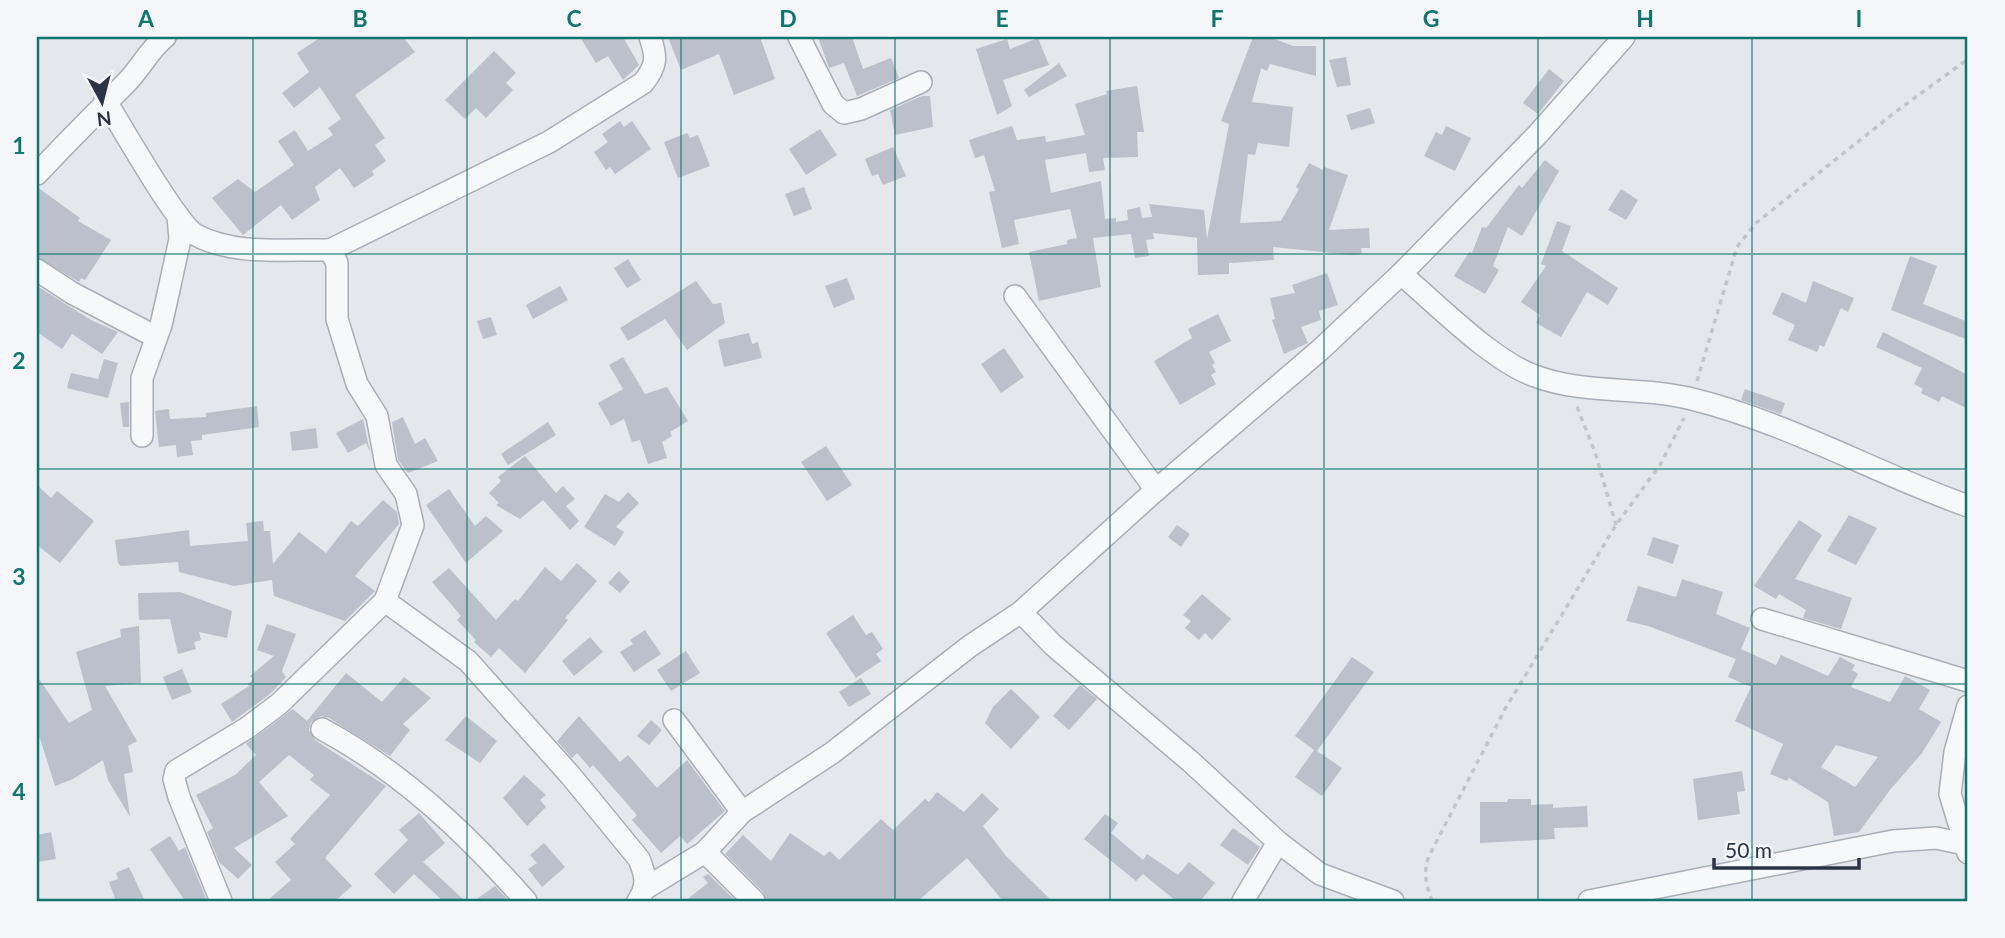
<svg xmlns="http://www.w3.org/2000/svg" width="2005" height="938" viewBox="0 0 2005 938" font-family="Lato,sans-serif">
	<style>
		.building { fill: #bbc0ca; fill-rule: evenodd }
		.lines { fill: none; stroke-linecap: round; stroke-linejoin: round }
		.street-casing { stroke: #a9aeb7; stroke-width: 24 }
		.path { stroke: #c2c5cb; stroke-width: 3.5; stroke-dasharray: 5 5; stroke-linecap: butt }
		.street { stroke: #f7f8fa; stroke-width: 21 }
		.grid { fill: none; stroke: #0f766e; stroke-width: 2; stroke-opacity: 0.55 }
		.neatline { fill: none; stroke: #0f766e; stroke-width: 2.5 }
		.grid-label { font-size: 23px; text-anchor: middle; font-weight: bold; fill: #0f766e }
	</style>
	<rect width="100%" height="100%" fill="#e4e7ec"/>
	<!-- building -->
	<g class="building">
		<path d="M321,37H403L415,52L355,95L385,138L375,145L386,161L372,171L374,175L354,188L340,168L315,187L320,200L292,220L281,205L243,235L212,198L238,179L255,192L294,165L278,141L295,130L308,151L333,135L328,128L341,119L320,87L294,108L282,93L309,72L297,53Z"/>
		<path d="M580,37H623L639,65L623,80L608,56L596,63Z"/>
		<path d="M668,37H760L775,79L734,95L719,54L681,70Z"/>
		<path d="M818,37H852L863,69L891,58L899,78L857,96L844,63L829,68Z"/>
		<path d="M1253,37H1270L1293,46H1316V76L1270,64L1267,71L1261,68L1252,102L1293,107L1289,147L1258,143L1255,155L1248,154L1240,223L1281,221L1299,189L1296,187L1309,163L1323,170L1324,167L1348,175L1329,230L1369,228L1370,248H1361L1362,254L1352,255L1273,247L1274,260L1229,263V274L1198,275L1197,238H1200L1153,233L1154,239L1146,240L1149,256L1135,258L1131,234L1093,238L1101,287L1039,301L1029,252L1067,244V240L1077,238L1070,209L1014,220L1019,244L1002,248L989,192L995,191L984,155L975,158L969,140L1012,126L1017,140L1045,136L1046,142L1085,135L1075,104L1107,94L1106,91L1137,86L1144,132H1137L1138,157L1103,158L1105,170L1089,172L1086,153L1045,160L1051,193L1101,181L1105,219L1116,218V222L1128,220L1127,210L1140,207L1142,218L1152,217L1149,204L1204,210L1207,239L1229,124L1221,121Z"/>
		<path d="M1038,38L1049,65L1003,80L1012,106L997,115L976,49L1007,39L1010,49Z"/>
		<path d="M494,51L516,73L506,83L513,90L486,118L476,108L465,119L445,100Z"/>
		<path d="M1346,57L1351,85L1337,87L1329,60Z"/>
		<path d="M1059,63L1067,76L1029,97L1024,90Z"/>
		<path d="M1549,69L1564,81L1538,114L1523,103Z"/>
		<path d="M922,96H930L933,127L895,135L890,110Z"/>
		<path d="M1370,108L1375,123L1351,130L1346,115Z"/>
		<path d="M620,121L624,127L632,121L651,149L615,174L610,167L606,170L594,152L608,142L602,134Z"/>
		<path d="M1446,126L1471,138L1455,171L1424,156L1436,132L1442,135Z"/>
		<path d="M820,129L837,155L806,175L789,149Z"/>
		<path d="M687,133L690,138L698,135L710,166L678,178L664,142Z"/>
		<path d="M893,147L906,176L883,185L878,174L872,176L865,159Z"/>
		<path d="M1545,160L1559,171L1522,236L1508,227L1493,266L1499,270L1485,294L1454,276L1469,252L1472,253L1482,227L1486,228L1519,185L1522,188Z"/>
		<path d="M37,187L80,218L78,221L111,240L85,280L81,278L79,282L37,257Z"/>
		<path d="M804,187L812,209L794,216L785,194Z"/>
		<path d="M1621,189L1638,200L1626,220L1608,210Z"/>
		<path d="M1557,221L1571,226L1562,251L1618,288L1608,305L1587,292L1561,337L1536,323L1540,315L1521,302L1546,266L1541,264Z"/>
		<path d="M1910,256L1937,266L1923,304L1968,322V340L1891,310Z"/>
		<path d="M628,259L641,280L627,288L614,268Z"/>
		<path d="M1327,273L1338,305L1319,311L1321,320L1301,327L1308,343L1284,354L1272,320L1275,319L1270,298L1295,293L1292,285Z"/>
		<path d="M847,278L855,299L834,308L825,286Z"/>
		<path d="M696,281L713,304L721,303L725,323L687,350L665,319L628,341L620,328Z"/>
		<path d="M1813,281L1854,298L1848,312L1841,308L1824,347L1820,345L1817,352L1788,340L1795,325L1772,314L1782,292L1806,303Z"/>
		<path d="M37,286L91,320L118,332L102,354L72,334L62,349L37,332Z"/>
		<path d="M560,286L568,300L533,319L526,305Z"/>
		<path d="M1218,314L1231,341L1209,352L1215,363L1212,365L1216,372L1211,375L1216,384L1180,405L1154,361L1192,338L1188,329Z"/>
		<path d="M491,317L497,335L483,339L477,321Z"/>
		<path d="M1883,332L1968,375V409L1942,396L1939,402L1921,393L1923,389L1914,384L1922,368L1876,347Z"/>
		<path d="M749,333L752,344L758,342L762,358L724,367L718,340Z"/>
		<path d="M1004,348L1024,377L1001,393L981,364Z"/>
		<path d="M623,357L645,394L667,387L688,421L670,432L672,436L662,442L667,458L648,464L640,440L632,442L624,419L611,426L598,403L623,389L609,365Z"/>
		<path d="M104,359L118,363L108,398L67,388L71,373L98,379Z"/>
		<path d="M1745,389L1785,403L1781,414L1741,400Z"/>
		<path d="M129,402V427H123L120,403Z"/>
		<path d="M257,406L259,427L202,435V440L191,441L193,455L177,457L176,445L159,447L155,411L169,409L170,419L206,417V413Z"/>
		<path d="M403,417L415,444L425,438L438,461L408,473L398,460L392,422Z"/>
		<path d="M363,419L370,452L366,443L348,453L336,433Z"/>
		<path d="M548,422L556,435L508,465L501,454Z"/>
		<path d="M316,428L318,448L292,451L290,432Z"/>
		<path d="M826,446L852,485L827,501L801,462Z"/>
		<path d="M525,456L556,493L563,486L575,499L566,506L579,521L570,530L543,500L520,519L496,505L499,503L489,493L501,481L498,477Z"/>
		<path d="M37,485L51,498L57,491L94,521L60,563L37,545Z"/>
		<path d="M449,489L475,526L486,516L503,531L466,563L426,505Z"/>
		<path d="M628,492L639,503L616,527L624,532L615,546L584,527L605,494L619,502Z"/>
		<path d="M383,500L397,512L399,524L355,576L375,591L345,621L274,596L272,580L234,586L179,572L178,562L121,566L118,563L115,540L189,530L190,546L248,541L246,523L263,521L264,531H270L273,564L299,532L326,553L351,521L358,526Z"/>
		<path d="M1849,515L1877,528L1856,565L1827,551Z"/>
		<path d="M1799,520L1822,535L1795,579L1852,598L1841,629L1803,618L1806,610L1779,594L1776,599L1754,586Z"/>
		<path d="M1177,525L1190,534L1181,547L1168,537Z"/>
		<path d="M1653,537L1679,545L1673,564L1647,555Z"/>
		<path d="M577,563L597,581L565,618L568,620L525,673L499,648L491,657L474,642L476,640L457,620L461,616L432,582L449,568L496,620L515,599L518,601L545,567L561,581Z"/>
		<path d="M619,571L630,582L620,593L608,583Z"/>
		<path d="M1682,579L1723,592L1716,614L1750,628L1741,649L1776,665L1781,655L1828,676L1840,657L1855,665L1852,670L1858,674L1851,687L1890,702L1905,676L1930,690L1919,709L1941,722L1922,753L1890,790L1859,832L1834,836L1828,802L1789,778L1787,781L1770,774L1783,744L1735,721L1751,687L1728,677L1736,659L1648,626L1626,621L1638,586L1676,597ZM1836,745L1878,757L1855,787L1821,767Z"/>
		<path d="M180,592L232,611L227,638L199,632L201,640L194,642L196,649L178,654L170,619L139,620L138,593Z"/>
		<path d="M1202,594L1231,619L1212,640L1205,633L1199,640L1185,628L1191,621L1183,615Z"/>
		<path d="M853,615L866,635L872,632L883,649L876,654L881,661L856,678L826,633Z"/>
		<path d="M267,624L296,634L282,671L286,677L270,694L232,722L221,704L249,686L248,684L253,679L250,676L274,656L257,650Z"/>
		<path d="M139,626L141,683L105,686L137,741L128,746L133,772L124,774L130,817L108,780L103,760L73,779L55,786L37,729V676L69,723L92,710L76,652L121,637L120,629Z"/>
		<path d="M645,630L661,654L634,672L620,652L633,644L630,640Z"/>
		<path d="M590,637L603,652L574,676L562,661Z"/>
		<path d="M686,651L700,673L671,691L657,670Z"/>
		<path d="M1352,657L1374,672L1317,751L1342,768L1322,796L1295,777L1314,750L1295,736Z"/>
		<path d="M182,669L192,692L172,700L163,677Z"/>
		<path d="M346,673L382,702L404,677L431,698L403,724L410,730L390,756L329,718L321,716L311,722L309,730L315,740L386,786L325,858L352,886L335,901H267L291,880L275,862L295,844L290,839L330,795L310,780L314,775L289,755L259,782L288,816L234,848L252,865L238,879L219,862L207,832L213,828L196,795L235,775L256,755L246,744L293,709L307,721Z"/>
		<path d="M861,678L871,694L849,707L839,692Z"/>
		<path d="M1080,685L1097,699L1069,730L1053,716Z"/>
		<path d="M1011,689L1040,717L1011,749L985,723L993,707Z"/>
		<path d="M466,716L497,741L480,763L445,740Z"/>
		<path d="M579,716L620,762L628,755L657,788L687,760L725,811L687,844L680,836L661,853L632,820L637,815L593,765L590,768L577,753L572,758L557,741Z"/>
		<path d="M651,720L662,730L649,745L637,736Z"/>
		<path d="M1742,771L1745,791L1737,792L1740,814L1698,820L1693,779Z"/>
		<path d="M524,775L546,795L540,800L546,807L527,826L503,798Z"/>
		<path d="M937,792L964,812L982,793L999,809L983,826L1006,856L1052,901H1003L967,858L918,901H767L763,892L725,854L743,835L771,861L790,833L824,856L830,851L839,860L881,819L893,830L925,799L929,802Z"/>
		<path d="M1508,799H1531V805L1553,804V808L1587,806L1588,827L1554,828L1555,839L1480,843V802H1507Z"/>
		<path d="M419,813L445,843L423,862L465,901H443L414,874L394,894L374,874L408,840L399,830Z"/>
		<path d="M1105,814L1118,823L1111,833L1143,860L1147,854L1178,875L1189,862L1215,883L1200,901H1176L1143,874L1136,881L1084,839Z"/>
		<path d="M1233,828L1260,847L1248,865L1220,845Z"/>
		<path d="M51,832L56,859L37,862V835Z"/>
		<path d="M170,836L179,851L185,847L207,901H185L150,849Z"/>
		<path d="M544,843L565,867L542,887L528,869L537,863L530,855Z"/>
		<path d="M129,867L145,901H116L109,882L118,879L116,873Z"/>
		<path d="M708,874L736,901H685L708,883L703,877Z"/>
		<path d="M495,886L509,901H474Z"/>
	</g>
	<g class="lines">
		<!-- street casing -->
		<g class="street-casing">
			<g id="street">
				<path d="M799,37L833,104L844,113L861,109L921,82"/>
				<path d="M105,100C121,125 176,224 196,235C235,256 288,249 330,250L337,263V319L357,384L377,416L386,465L406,494L413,525L385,601L468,661L571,776L639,859C646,876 648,886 638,901"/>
				<path d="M37,174C66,143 96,113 126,83C141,68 148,51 165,37"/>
				<path d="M330,250L549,142L643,83C657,66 657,57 650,37"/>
				<path d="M37,270L72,293L156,337"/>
				<path d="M1401,274C1438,305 1492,361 1535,376C1585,395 1641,386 1692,399C1789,423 1875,473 1968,506"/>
				<path d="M1015,296L1156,490"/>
				<path d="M142,436V378L161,325L168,294L180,239L178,216"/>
				<path d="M1762,619L1968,681"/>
				<path d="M674,720L742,812"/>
				<path d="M322,729C402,772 466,833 526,901"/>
				<path d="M705,852L754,901"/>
				<path d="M1968,853L1950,794L1955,752L1968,706"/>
				<path d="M646,888L705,852L742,812L832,753L970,646L1021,612"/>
				<path d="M221,901L179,797L174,779L176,771L247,728L279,704L385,601"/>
				<path d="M1243,901L1278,842"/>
				<path d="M1393,901L1320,874L1278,842L1190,761L1053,645L1021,612L1156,490L1320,350L1401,274L1538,134L1624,37"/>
				<path d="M1589,901L1893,841L1936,838L1965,844"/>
			</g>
		</g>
		<!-- path -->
		<g class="path">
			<path d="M1697,381L1737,247L1756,223L1894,113L1968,59"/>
			<path d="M1577,407L1595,452L1616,525"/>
			<path d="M1432,901C1426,885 1423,873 1429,856L1505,709L1616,525L1660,465L1684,418"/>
		</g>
		<!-- street -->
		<use href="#street" class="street"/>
	</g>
	<!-- grid -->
	<path class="grid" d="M253,37V901M467,37V901M681,37V901M895,37V901M1110,37V901M1324,37V901M1538,37V901M1752,37V901M37,254H1968M37,469H1968M37,684H1968"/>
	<!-- border -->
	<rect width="2005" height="938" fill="none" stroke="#f4f6f9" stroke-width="77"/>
	<!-- north arrow -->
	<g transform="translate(102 102) rotate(173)" stroke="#f4f6f9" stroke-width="5" paint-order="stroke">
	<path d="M0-5L12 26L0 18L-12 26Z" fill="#2b3445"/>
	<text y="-10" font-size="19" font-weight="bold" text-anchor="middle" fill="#2b3445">N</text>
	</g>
	<!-- scale -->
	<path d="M1714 858v10h145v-10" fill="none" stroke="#2b3445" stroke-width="3.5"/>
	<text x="1725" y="858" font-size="21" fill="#2b3445" stroke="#f4f6f9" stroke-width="5" paint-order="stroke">50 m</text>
	<rect x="38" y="38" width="1928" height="862" class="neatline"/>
	<g class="grid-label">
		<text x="146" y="27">A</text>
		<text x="360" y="27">B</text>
		<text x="574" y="27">C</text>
		<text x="788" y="27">D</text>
		<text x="1002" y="27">E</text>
		<text x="1217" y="27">F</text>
		<text x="1431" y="27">G</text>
		<text x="1645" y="27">H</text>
		<text x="1859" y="27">I</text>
		<text x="19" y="154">1</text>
		<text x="19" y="369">2</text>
		<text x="19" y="585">3</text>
		<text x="19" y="800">4</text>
	</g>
</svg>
